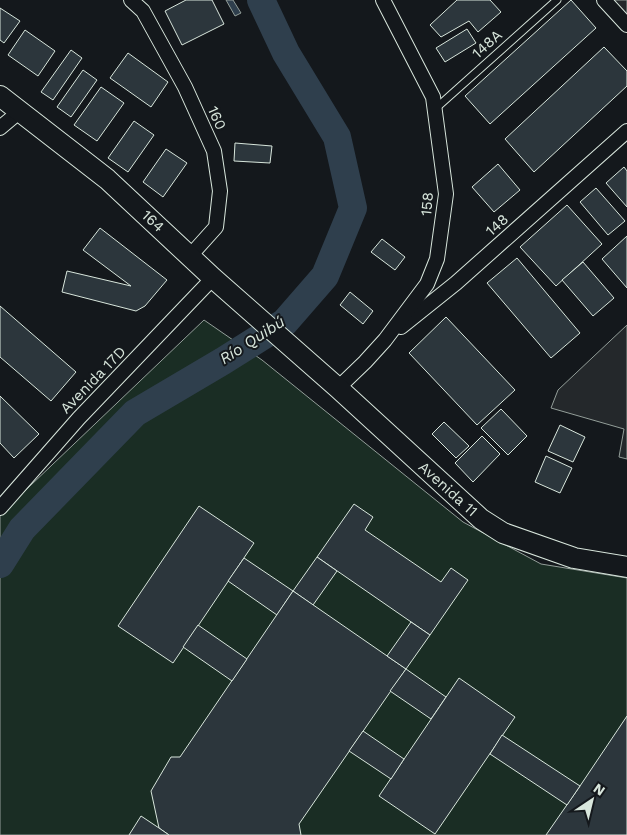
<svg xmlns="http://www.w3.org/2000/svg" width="627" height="835" viewBox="0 0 627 835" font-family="'Work Sans',sans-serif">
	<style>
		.green { fill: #1a2d24; stroke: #939e99 }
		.parking { fill: #24282b; stroke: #939e99 }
		.water { fill: #2f3f4d; stroke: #939e99 }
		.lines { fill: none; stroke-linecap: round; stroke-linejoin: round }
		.river { stroke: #2f3f4d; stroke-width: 28 }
		.building { fill: #2c363c; stroke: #d8e6dc }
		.lane-casing { stroke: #d8e6dc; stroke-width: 9 }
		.street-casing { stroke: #d8e6dc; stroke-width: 16 }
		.secondary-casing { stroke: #d8e6dc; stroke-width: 22 }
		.lane { stroke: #14181c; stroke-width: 7 }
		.street { stroke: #14181c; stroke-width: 14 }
		.secondary { stroke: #14181c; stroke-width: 20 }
		.labels { text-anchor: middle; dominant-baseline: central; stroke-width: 4; stroke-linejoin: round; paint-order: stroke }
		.street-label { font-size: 15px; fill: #d8e6dc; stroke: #14181c }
		.water-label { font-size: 16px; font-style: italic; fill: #d8e6dc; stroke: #14181c }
	</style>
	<rect width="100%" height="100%" fill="#14181c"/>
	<!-- green -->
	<path class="green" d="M204,320L262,360L463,522L541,564L627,578V835H0V508L9,506Z"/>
	<!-- parking -->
	<g class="parking">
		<path d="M604,0H627V25Z"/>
		<path d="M627,325V459L619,457L624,429L551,408L558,390Z"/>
	</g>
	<!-- water -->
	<path class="water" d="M226,0H233L241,13L235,16Z"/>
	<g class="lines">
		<!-- river -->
		<path class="river" d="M0,564L22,529L135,413L223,361L285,322L325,276L353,208L337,137L286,53L261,0"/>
	</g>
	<!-- building -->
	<g class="building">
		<path d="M186,0H212L224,24L182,45L165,11Z"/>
		<path d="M457,0H490L501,12L478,32L469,21L441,37L430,25Z"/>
		<path d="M571,0L596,28L490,124L465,96Z"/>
		<path d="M0,8L20,21L4,43L0,40Z"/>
		<path d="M467,29L476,43L445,62L436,48Z"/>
		<path d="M25,30L55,51L38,76L8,55Z"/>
		<path d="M604,47L627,71V86L534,172L505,139Z"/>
		<path d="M71,50L82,58L53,100L41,92Z"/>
		<path d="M128,53L168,82L151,107L110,78Z"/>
		<path d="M83,70L97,80L71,117L57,107Z"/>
		<path d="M101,87L124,103L97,141L74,125Z"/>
		<path d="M134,121L154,135L128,172L108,158Z"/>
		<path d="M235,143L272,146L270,163L234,161Z"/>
		<path d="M166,149L187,163L163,197L143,182Z"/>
		<path d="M498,164L520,190L494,212L472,187Z"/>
		<path d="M624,167L627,171V207L606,183Z"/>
		<path d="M596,188L625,221L608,235L580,202Z"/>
		<path d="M567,205L602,244L556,286L520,247Z"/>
		<path d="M100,228L167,280L145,306L136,311L62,292L67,271L131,286L83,250Z"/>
		<path d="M627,236V288L602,259Z"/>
		<path d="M382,239L405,257L395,270L371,252Z"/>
		<path d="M517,258L580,333L551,358L487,283Z"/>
		<path d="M583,262L614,298L593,316L562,280Z"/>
		<path d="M350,292L373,311L363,324L340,305Z"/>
		<path d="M0,306L76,372L51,401L0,357Z"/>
		<path d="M446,317L515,390L477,425L409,353Z"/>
		<path d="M0,396L39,434L14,458L0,443Z"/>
		<path d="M501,409L527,436L508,455L481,428Z"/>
		<path d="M444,422L469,446L456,458L432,434Z"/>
		<path d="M560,425L585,437L573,462L548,451Z"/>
		<path d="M482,436L500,454L473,482L455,463Z"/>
		<path d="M546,456L572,468L560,493L535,482Z"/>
		<path d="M354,504L373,517L365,530L441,582L451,568L468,580L430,635L317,557Z"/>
		<path d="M199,506L254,543L173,663L118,626Z"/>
		<path d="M317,557L337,571L313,605L293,591Z"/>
		<path d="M244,558L293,591L277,615L228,581Z"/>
		<path d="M293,591L406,669L299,824L301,835H169L159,828L151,791L171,757H180Z"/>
		<path d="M411,622L430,635L406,669L387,656Z"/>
		<path d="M198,625L247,659L232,681L183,647Z"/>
		<path d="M406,669L446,697L431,719L390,691Z"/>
		<path d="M459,678L515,717L435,834L379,796Z"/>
		<path d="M627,716V835H546L580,786Z"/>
		<path d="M363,731L404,759L391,779L349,751Z"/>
		<path d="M502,735L580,786L567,805L490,754Z"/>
		<path d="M141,816L159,828L169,835H129Z"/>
	</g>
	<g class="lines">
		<!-- lane casing -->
		<g class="lane-casing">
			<path id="lane" d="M435,109L557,0"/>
		</g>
		<!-- street casing -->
		<g class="street-casing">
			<g id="street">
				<path d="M131,0L143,11L185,87L214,151L220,191L216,227L190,256"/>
				<path d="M604,0L627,25"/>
				<path d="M0,128L19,112"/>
				<path d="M401,327L456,283L627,131"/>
				<path d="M338,388L365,362L385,340L427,284L437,259L446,194L433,97L383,0"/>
				<path d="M0,508L79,418L213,278"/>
			</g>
		</g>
		<!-- secondary casing -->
		<g class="secondary-casing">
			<path id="secondary" d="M0,96L107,179L213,278L338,388L481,519L503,533L574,558L627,567"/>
		</g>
		<!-- lane -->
		<use href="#lane" class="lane"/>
		<!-- street -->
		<use href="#street" class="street"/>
		<!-- secondary -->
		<use href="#secondary" class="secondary"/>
	</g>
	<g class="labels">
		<!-- street labels -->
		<g class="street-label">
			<text transform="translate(487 44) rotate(-42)">148A</text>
			<text transform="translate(217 118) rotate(66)">160</text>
			<text transform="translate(427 204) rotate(-85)">158</text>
			<text transform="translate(153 221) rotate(43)">164</text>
			<text transform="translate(497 225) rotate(-42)">148</text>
			<text transform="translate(93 380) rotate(-46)">Avenida 17D</text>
			<text transform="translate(448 489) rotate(42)">Avenida 11</text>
		</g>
		<!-- water labels -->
		<g class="water-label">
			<text transform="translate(252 340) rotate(-33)">Río Quibú</text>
		</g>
	</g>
	<!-- north arrow -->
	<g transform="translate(592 800) rotate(35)" stroke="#14181c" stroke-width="4" paint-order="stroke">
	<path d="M0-4L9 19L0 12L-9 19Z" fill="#d8e6dc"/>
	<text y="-8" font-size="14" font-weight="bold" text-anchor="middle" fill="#d8e6dc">N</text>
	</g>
</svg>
